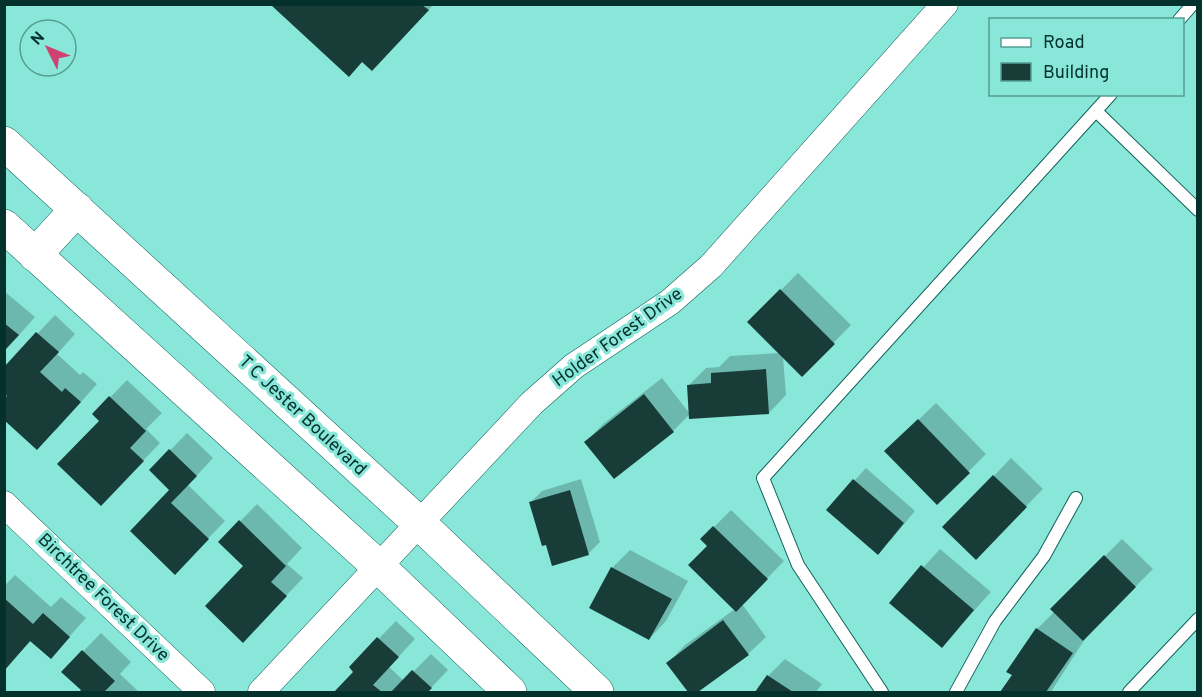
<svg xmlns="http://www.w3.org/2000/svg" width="1202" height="697" viewBox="0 0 1202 697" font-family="Overpass,sans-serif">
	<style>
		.shadow { fill: #0003 }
		.building { fill: #183d38 }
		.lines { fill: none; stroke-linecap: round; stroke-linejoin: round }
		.service-casing { stroke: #106158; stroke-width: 14 }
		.minor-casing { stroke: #106158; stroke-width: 27 }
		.secondary-casing { stroke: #106158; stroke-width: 34 }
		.service { stroke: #fff; stroke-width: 12 }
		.minor { stroke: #fff; stroke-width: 26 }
		.secondary { stroke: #fff; stroke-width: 33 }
		.labels { text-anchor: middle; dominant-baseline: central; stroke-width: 6; stroke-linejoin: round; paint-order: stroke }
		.street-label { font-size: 18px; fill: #05312c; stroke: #89e7da }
	</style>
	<rect width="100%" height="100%" fill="#89e7da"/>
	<!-- shadow -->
	<g class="shadow">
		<path d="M273,4H434L394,47L363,61L349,74Z"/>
		<path d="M798,273L851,325L802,375L783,357L786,395L769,413L689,385L706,368L719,367L730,356L779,353L749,322Z"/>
		<path d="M4,291L35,317L4,352Z"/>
		<path d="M55,315L75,334L57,354L80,375L83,372L97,384L55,431L4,369Z"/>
		<path d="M662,378L690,414L673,431L614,477L586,442L603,424Z"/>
		<path d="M127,380L162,413L146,429L160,443L118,487L101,421L94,414Z"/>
		<path d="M936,403L986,454L937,503L886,451Z"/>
		<path d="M187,433L213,458L188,485L225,521L192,555L132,531L172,489L151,470Z"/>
		<path d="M1011,458L1043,489L993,540L945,527Z"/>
		<path d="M866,468L915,511L890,541L828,509Z"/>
		<path d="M581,479L600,542L588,554L530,503L542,491Z"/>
		<path d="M257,504L302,548L287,564L303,578L260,623L245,566L220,542Z"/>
		<path d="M731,510L784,561L742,604L766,637L748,654L696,692H690L668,663L685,645L735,609L709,546L702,539Z"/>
		<path d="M1122,539L1153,569L1088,634L1051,692H1002L1014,675L1037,629L1055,611L1052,609Z"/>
		<path d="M940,549L991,592L942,646L891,603Z"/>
		<path d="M630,550L688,581L666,621L649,639L591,608L613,567Z"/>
		<path d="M15,575L51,607L61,597L86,618L51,657L32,640L4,669V586Z"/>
		<path d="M396,621L415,639L389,667L404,681L431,654L448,670L427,692H336L355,672L351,667Z"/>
		<path d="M101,633L131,662L120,674L139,692H81L83,690L63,672Z"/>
		<path d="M785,659L822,684L816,692H757L768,676Z"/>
	</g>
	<!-- building -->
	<g class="building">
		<path d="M271,5H422L429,10L372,71L362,62L349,77Z"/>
		<path d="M780,289L835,344L802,377L747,322Z"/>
		<path d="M4,323L19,335L4,351Z"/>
		<path d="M36,332L59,352L40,372L62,392L65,388L81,402L37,450L4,420V399L7,396L4,394V367Z"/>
		<path d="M766,369L769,414L689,419L687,385L711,383V373Z"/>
		<path d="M644,394L674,432L614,479L584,442Z"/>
		<path d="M109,396L146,431L130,448L144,461L101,506L57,464L99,421L92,414Z"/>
		<path d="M918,419L970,473L937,505L884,451Z"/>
		<path d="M169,449L197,476L171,503L209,539L175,575L130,531L169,490L149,470Z"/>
		<path d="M993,475L1027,507L976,560L942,527Z"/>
		<path d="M853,479L904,523L878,555L826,510Z"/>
		<path d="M570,490L589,555L552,566L546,545L542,546L529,502Z"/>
		<path d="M239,520L286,566L271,582L287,596L243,643L205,606L243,566L218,542Z"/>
		<path d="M713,526L768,579L736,612L688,565L707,546L700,539Z"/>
		<path d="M1104,555L1136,587L1083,641L1050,609Z"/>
		<path d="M921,565L974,610L942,648L889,603Z"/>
		<path d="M611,567L672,599L649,640L589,608Z"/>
		<path d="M4,598L33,624L43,613L70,637L51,659L30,641L4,671Z"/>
		<path d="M723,620L749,655L698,692H688L666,663Z"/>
		<path d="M1036,628L1073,653L1046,692H1000L1012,675L1006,672Z"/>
		<path d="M377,637L399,657L373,685L382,692H334L353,672L349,667Z"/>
		<path d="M82,650L115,681L104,692H79L81,690L61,672Z"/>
		<path d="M412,670L432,688L428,692H391Z"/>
		<path d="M767,675L793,692H755Z"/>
	</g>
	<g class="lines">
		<!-- service casing -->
		<g class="service-casing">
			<g id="service">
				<path d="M1179,20L1193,4"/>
				<path d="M1096,111L1198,210"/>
				<path d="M882,692L798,565L763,478L1111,94"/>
				<path d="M956,692L995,621L1044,556L1076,498"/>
				<path d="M1129,692L1198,619"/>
			</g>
		</g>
		<!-- minor casing -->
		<g class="minor-casing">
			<g id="minor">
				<path d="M4,504L202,692"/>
				<path d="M261,692L532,403L574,366L670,302L711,266L945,4"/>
			</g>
		</g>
		<!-- secondary casing -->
		<g class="secondary-casing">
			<g id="secondary">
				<path d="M4,143L419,523L597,692"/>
				<path d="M4,226L379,567L510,692"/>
				<path d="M35,255L77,209"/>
			</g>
		</g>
		<!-- service -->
		<use href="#service" class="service"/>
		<!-- minor -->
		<use href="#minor" class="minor"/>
		<!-- secondary -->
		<use href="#secondary" class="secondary"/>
	</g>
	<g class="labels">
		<!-- street labels -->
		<g class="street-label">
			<text transform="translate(618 338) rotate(-36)">Holder Forest Drive</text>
			<text transform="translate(302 416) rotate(43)">T C Jester Boulevard</text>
			<text transform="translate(103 598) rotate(44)">Birchtree Forest Drive</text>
		</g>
	</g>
	<!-- border -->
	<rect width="1202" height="697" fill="none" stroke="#05312c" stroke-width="12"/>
	<!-- legend -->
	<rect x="989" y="18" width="195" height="78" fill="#89e7da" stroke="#549e94" stroke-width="1.5"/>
	<rect x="1001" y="38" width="30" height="9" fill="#ffffff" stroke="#549e94" stroke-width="1.5"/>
	<text x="1043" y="48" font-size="18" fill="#05312c">Road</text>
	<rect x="1001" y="63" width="30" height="18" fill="#183d38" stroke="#549e94" stroke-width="1.5"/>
	<text x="1043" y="78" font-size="18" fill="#05312c">Building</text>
	<!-- north arrow -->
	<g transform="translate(48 48) rotate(313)"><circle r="28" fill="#89e7da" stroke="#549e94" stroke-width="1.5"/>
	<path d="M0-4.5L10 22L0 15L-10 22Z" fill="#ce4170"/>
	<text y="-9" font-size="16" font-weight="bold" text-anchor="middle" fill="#05312c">N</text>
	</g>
</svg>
